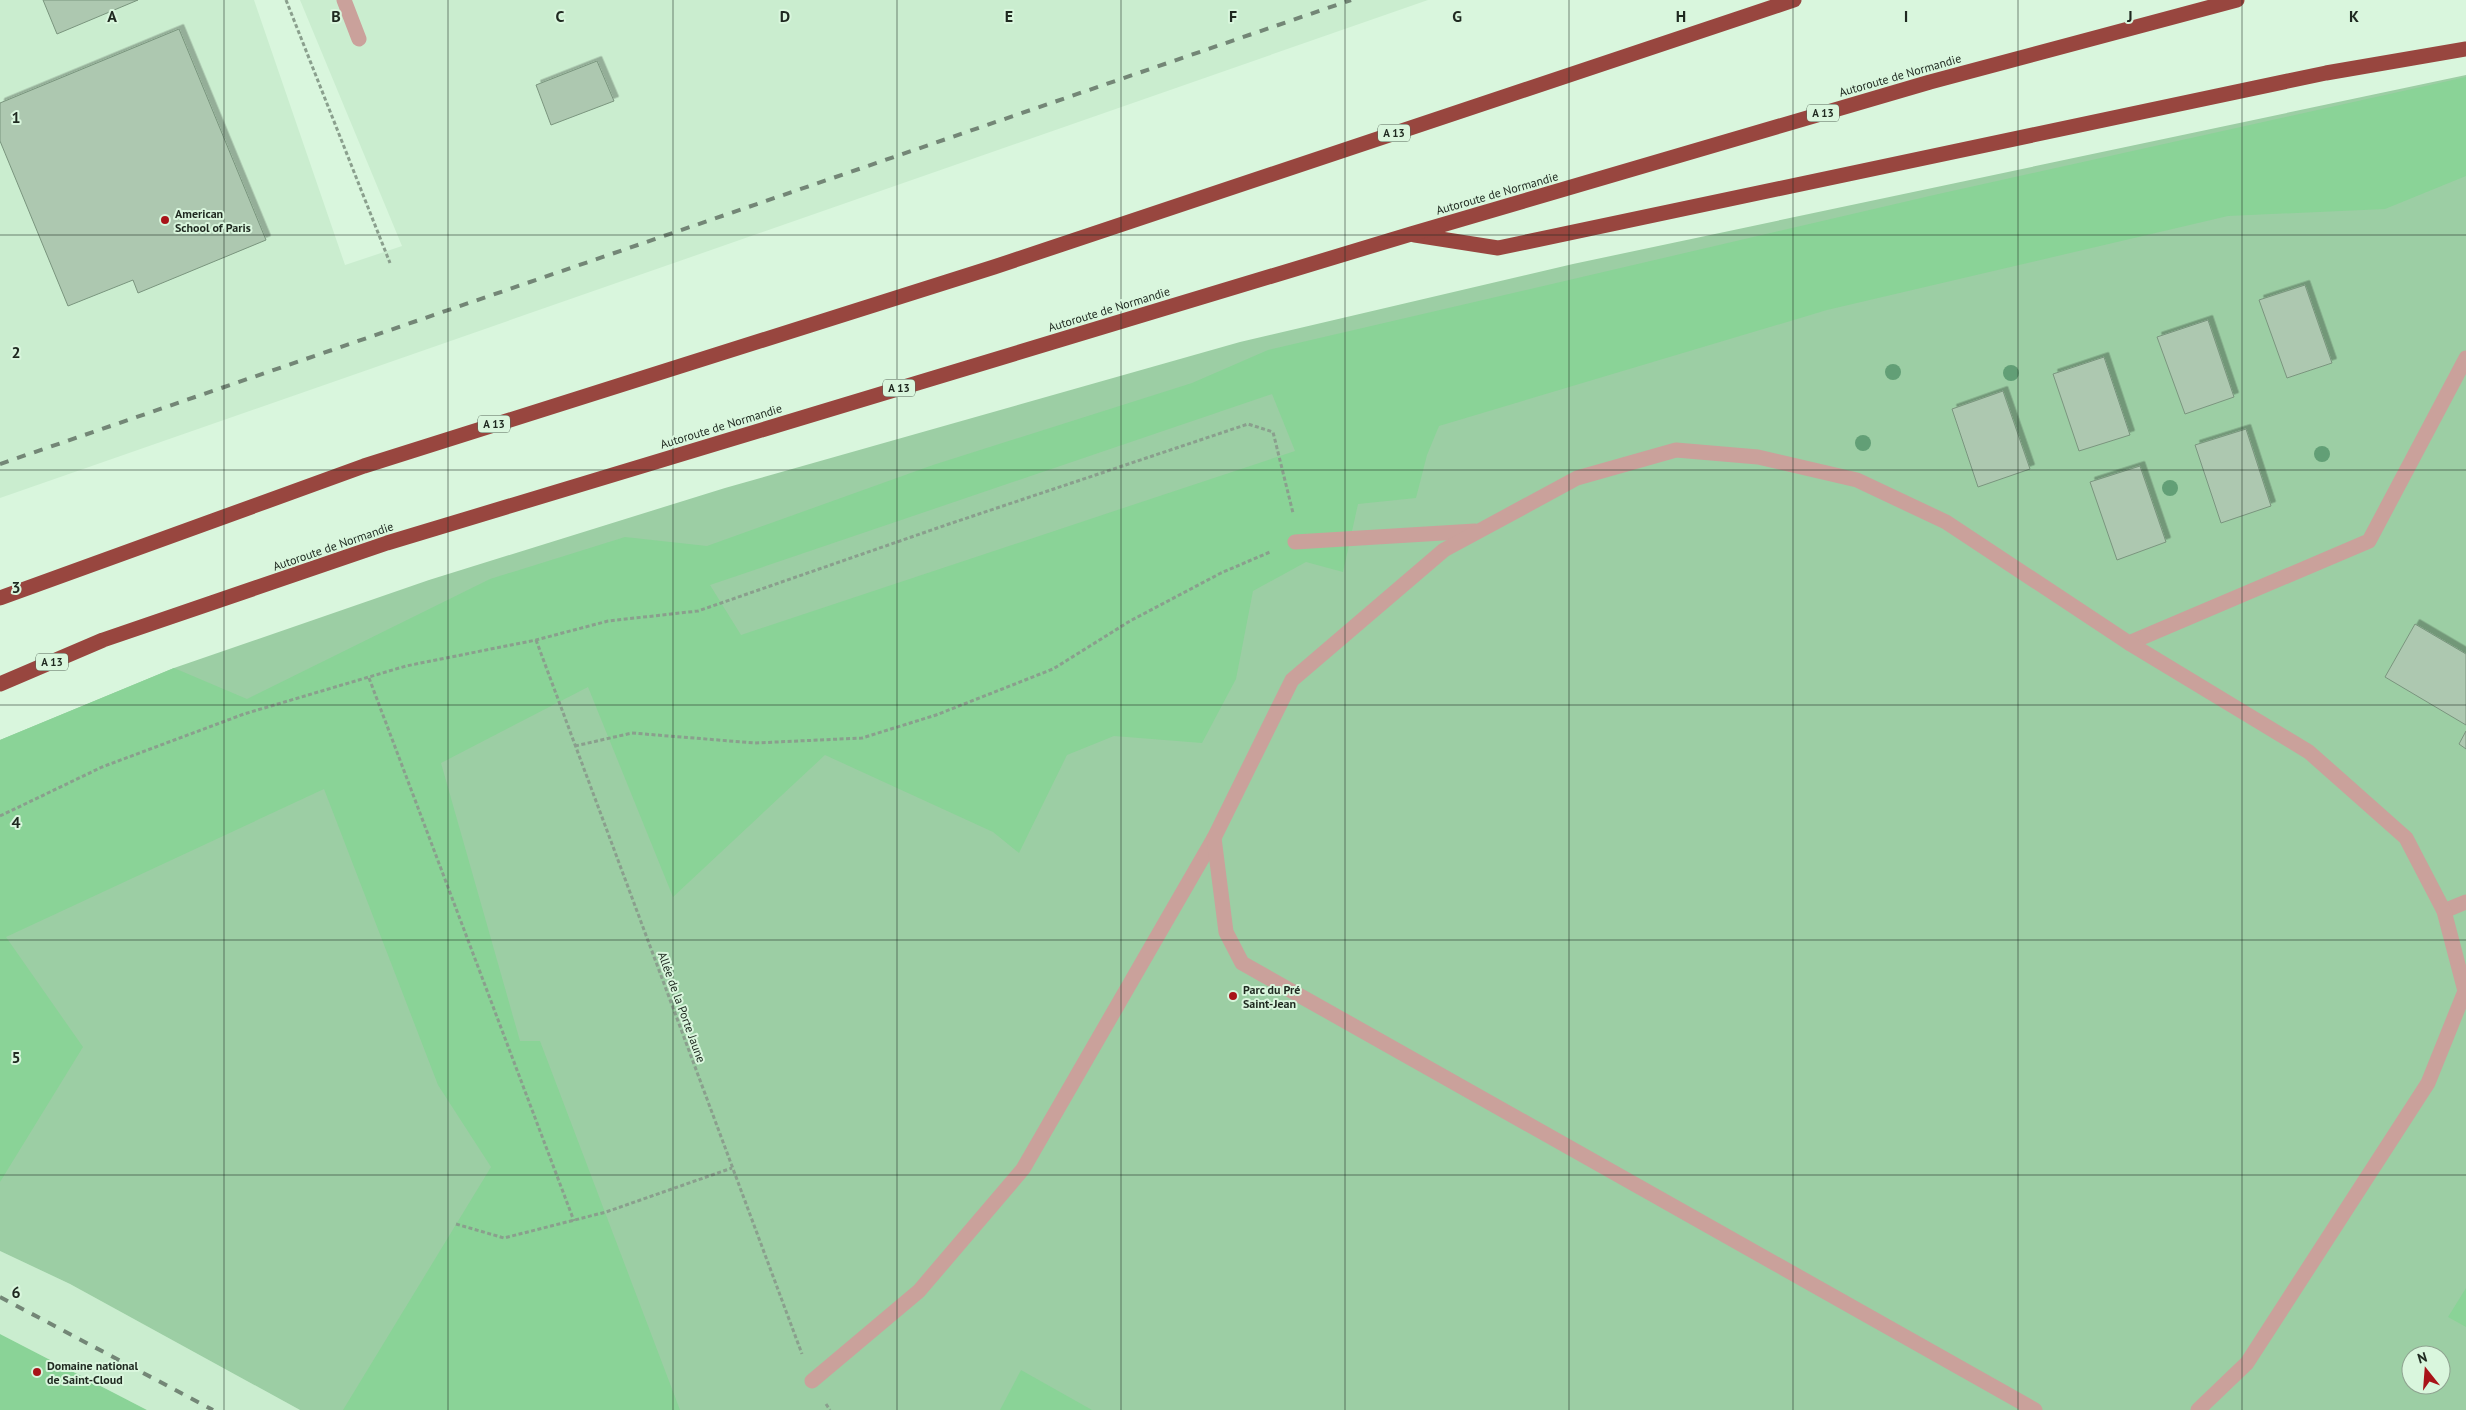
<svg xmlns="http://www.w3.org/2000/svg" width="2466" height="1410" viewBox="0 0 2466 1410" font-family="'PT Sans',sans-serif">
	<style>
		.built { fill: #caedcf }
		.green { fill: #9ccea4; fill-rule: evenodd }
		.forest { fill: #8ad397; fill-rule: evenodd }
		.building { fill: #adc8b0; stroke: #7a957e; filter: url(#shadow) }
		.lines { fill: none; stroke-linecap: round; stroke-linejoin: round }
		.path { stroke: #8a9f8d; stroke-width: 3; stroke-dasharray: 4 2.5; stroke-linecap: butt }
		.minor { stroke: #caa19b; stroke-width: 15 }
		.highway { stroke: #98463f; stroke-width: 15 }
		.rail { stroke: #738676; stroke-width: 4; stroke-dasharray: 9 9; stroke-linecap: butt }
		.tree { fill: #629f76 }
		.grid { fill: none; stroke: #1f2920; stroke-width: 1; stroke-opacity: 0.55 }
		.poi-dot { fill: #a81318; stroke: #d9f6dd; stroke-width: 2 }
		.labels { text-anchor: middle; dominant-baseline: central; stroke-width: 4; stroke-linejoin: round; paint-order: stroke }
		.shield { fill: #d9f6dd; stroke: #576659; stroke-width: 1 }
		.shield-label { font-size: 11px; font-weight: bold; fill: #1f2920 }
		.street-label { font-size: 12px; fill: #1f2920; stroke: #d9f6dd }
		.poi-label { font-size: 12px; font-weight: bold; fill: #1f2920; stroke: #d9f6dd; text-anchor: start }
		.grid-label { font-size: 16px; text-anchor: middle; font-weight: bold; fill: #1f2920; stroke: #d9f6dd; stroke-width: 4; stroke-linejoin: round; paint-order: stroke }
	</style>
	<defs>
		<filter id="shadow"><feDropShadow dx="4.5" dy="-4.5" stdDeviation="0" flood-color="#0004"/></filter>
	</defs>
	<rect width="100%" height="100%" fill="#d9f6dd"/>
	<!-- built -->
	<g class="built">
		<path d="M0,0H254L345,265L402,246L300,0H1428L0,498Z"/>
		<path d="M0,1251L70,1284L300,1410H147L0,1334Z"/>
	</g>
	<!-- green -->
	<path class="green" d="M2466,75V1410H300L70,1284L0,1251V740L174,668L429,580L725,488L1240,342L1573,264ZM2411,1355H2441V1385H2411Z"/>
	<!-- forest -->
	<g class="forest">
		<path d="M2466,77V176L2385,209L2228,216L1827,310L1439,426L1427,455L1416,498L1358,504L1343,572L1306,562L1253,591L1236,679L1202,743L1114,736L1067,755L1019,853L993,832L825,755L673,897L588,687L441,763L520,1041H540L680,1410H343L491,1167L438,1085L324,789L6,937L83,1047L0,1182V740L174,668L247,699L490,579L625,537L707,546L933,465L1192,383L1268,350L1934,195ZM1272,394L1295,451L741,635L710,585Z"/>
		<path d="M2466,1288V1327L2448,1317Z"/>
		<path d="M0,1334L147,1410H0Z"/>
		<path d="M1021,1370L1092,1410H1000Z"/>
	</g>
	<!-- building -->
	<g class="building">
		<path d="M43,0H138L57,34Z"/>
		<path d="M179,29L266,240L138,293L133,280L68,306L0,141V103Z"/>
		<path d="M597,61L614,101L551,125L536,85Z"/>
		<path d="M2305,285L2332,363L2287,378L2259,300Z"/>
		<path d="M2208,320L2234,397L2185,414L2157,337Z"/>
		<path d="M2104,357L2130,435L2079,451L2053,374Z"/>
		<path d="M2003,391L2030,469L1978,487L1952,409Z"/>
		<path d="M2246,429L2271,506L2221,523L2195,445Z"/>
		<path d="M2140,466L2166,542L2117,560L2090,482Z"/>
		<path d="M2415,624L2466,654V725L2385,677Z"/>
		<path d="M2466,731V749L2459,744Z"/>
	</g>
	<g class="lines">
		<!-- path -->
		<g class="path">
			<path d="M286,0L390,263"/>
			<path d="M536,640L802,1354"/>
			<path d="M369,678L574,1221"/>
			<path d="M575,746L632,733L755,743L862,738L936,715L1053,669L1130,621L1221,573L1270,552"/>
			<path d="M0,816L102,767L244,714L406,666L536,640L608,621L698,611L946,525L1248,424L1273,432L1293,513"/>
			<path d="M456,1224L504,1238L606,1212L732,1168"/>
			<path d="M826,1404L830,1410"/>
		</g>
		<!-- minor -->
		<g class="minor">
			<path d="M344,0L359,39"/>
			<path d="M1295,542L1475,531"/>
			<path d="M2129,643L2369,541L2466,358"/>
			<path d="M2444,911L2466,902"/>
			<path d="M812,1381L919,1291L1023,1169L1214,838"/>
			<path d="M2035,1410L1242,963L1226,932L1214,838L1292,680L1444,550L1577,478L1676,450L1758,457L1857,480L1946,522L2129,643L2309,752L2406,838L2444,911L2465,991L2428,1083L2247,1363L2198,1410"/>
		</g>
		<!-- highway -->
		<g class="highway">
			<path d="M1415,235L1498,248L2326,73L2466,49"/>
			<path d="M0,598L364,466L994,267L1794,0"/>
			<path d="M0,684L103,640L387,543L1411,234L1930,82L2237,0"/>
		</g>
		<!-- rail -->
		<g class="rail">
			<path d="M0,464L1351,0"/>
			<path d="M0,1297L213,1410"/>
		</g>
	</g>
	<!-- trees -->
	<g class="tree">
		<circle cx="1893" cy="372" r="8"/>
		<circle cx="2011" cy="373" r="8"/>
		<circle cx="1863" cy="443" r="8"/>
		<circle cx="2322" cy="454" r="8"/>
		<circle cx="2170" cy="488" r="8"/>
	</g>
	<!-- grid -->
	<path class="grid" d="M224,0V1410M448,0V1410M673,0V1410M897,0V1410M1121,0V1410M1345,0V1410M1569,0V1410M1793,0V1410M2018,0V1410M2242,0V1410M0,235H2466M0,470H2466M0,705H2466M0,940H2466M0,1175H2466"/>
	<!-- markers -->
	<g class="poi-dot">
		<circle cx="165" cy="220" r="5"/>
		<circle cx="1233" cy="996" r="5"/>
		<circle cx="37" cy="1372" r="5"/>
	</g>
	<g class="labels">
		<!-- shield labels -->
		<g class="shield">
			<rect x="1807" y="104.5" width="32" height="17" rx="4"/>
			<rect x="1378" y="124.5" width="32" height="17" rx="4"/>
			<rect x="883" y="379.5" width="32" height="17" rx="4"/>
			<rect x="478" y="415.5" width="32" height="17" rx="4"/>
			<rect x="36" y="653.5" width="32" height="17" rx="4"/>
		</g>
		<g class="shield-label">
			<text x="1823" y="113">A 13</text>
			<text x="1394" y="133">A 13</text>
			<text x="899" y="388">A 13</text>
			<text x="494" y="424">A 13</text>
			<text x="52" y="662">A 13</text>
		</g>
		<!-- street labels -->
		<g class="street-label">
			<text transform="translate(1900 75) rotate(-16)">Autoroute de Normandie</text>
			<text transform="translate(1497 193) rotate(-16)">Autoroute de Normandie</text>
			<text transform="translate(1109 309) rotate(-17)">Autoroute de Normandie</text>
			<text transform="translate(721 426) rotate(-17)">Autoroute de Normandie</text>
			<text transform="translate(333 546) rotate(-19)">Autoroute de Normandie</text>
			<text transform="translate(682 1007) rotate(70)">Allée de la Porte Jaune</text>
		</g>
		<!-- poi labels -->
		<g class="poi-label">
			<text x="175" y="213">American<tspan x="175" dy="14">School of Paris</tspan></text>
			<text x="1243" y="989">Parc du Pré<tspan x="1243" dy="14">Saint-Jean</tspan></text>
			<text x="47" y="1365">Domaine national<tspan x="47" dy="14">de Saint-Cloud</tspan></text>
		</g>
	</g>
	<g class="grid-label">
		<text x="112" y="22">A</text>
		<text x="336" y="22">B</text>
		<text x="560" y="22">C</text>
		<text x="785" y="22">D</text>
		<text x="1009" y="22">E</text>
		<text x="1233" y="22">F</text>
		<text x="1457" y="22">G</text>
		<text x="1681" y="22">H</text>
		<text x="1906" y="22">I</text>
		<text x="2130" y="22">J</text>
		<text x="2354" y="22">K</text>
		<text x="16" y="123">1</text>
		<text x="16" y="358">2</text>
		<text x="16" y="593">3</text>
		<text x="16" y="828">4</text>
		<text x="16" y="1063">5</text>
		<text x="16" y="1298">6</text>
	</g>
	<!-- north arrow -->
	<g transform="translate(2426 1370) rotate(343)"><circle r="24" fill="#d9f6dd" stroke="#8fa491"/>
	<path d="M0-4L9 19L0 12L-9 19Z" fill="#a81318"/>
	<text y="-8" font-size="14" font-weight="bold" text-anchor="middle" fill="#1f2920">N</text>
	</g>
</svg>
